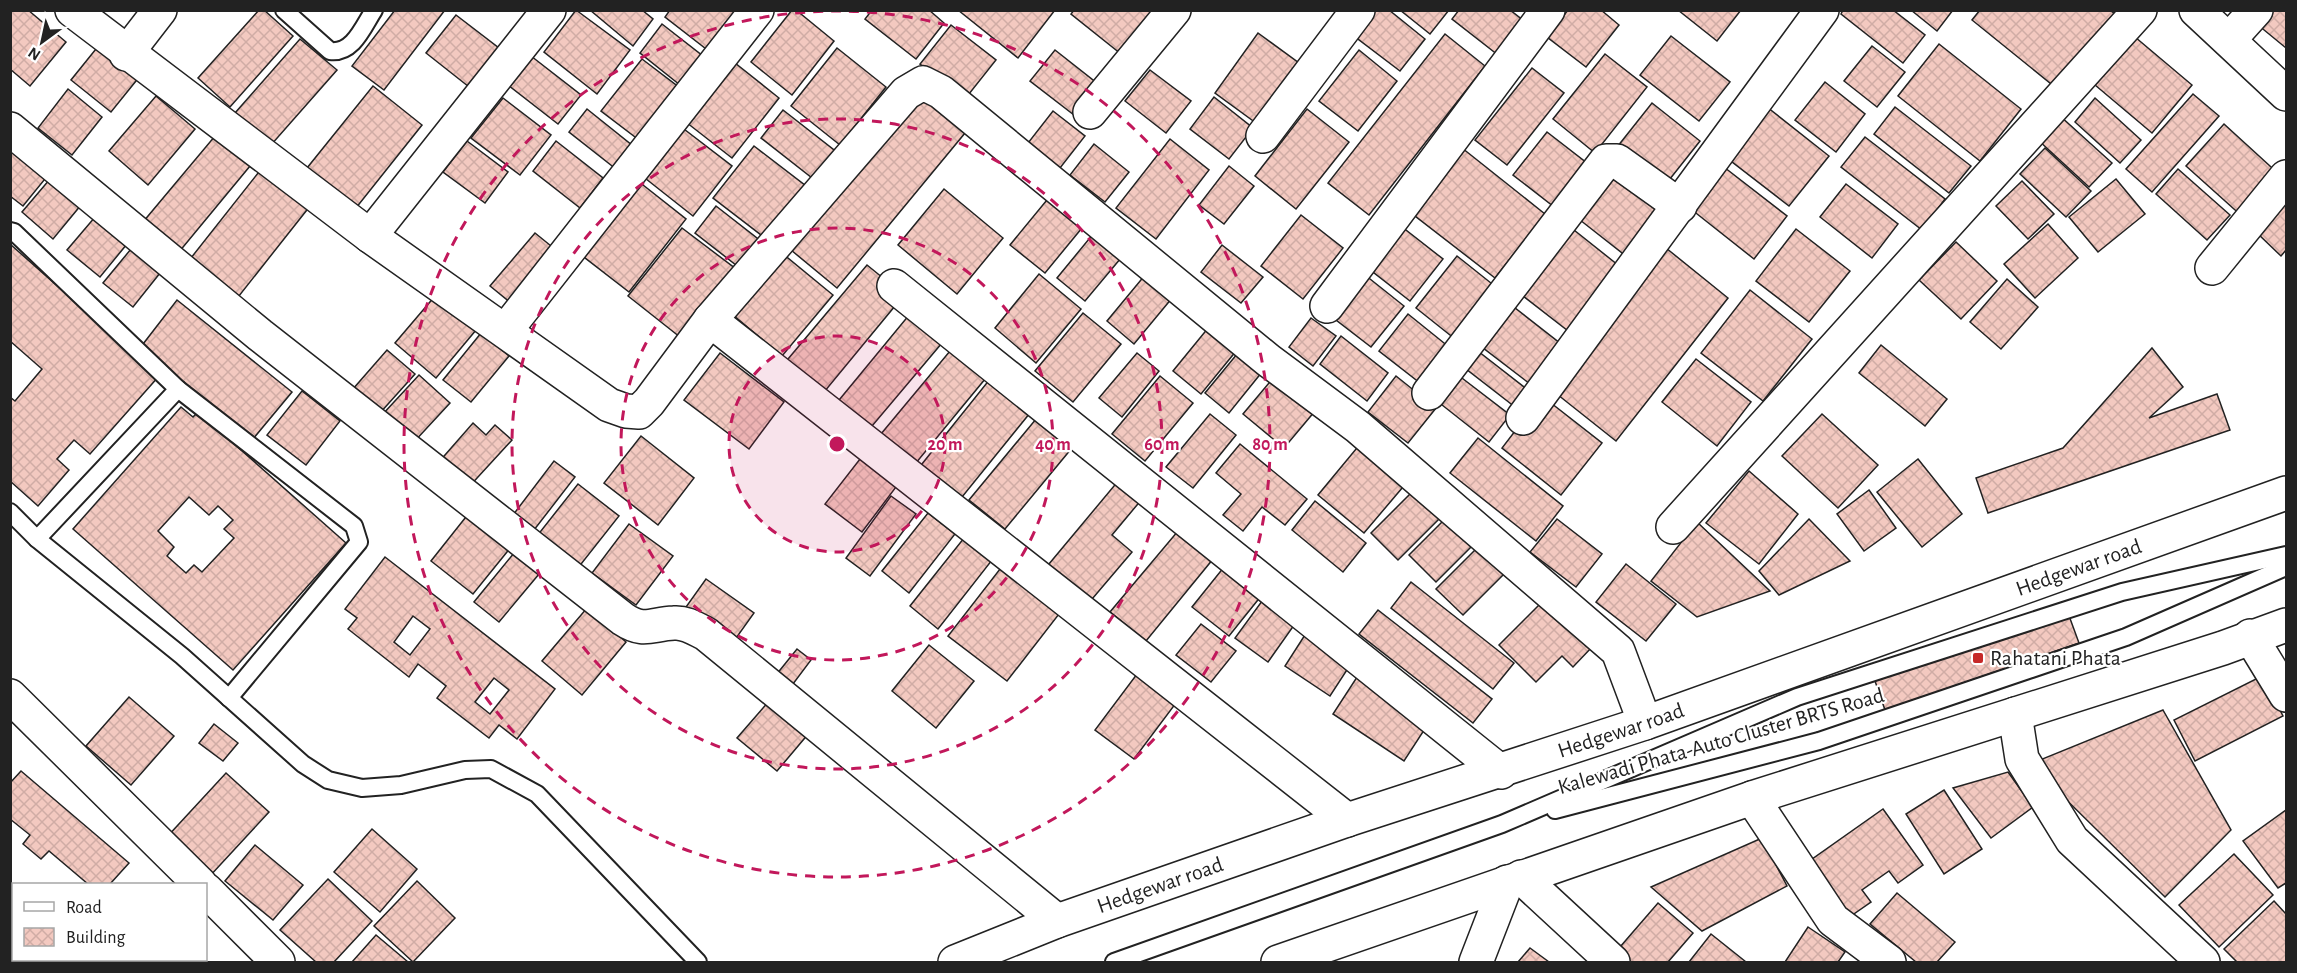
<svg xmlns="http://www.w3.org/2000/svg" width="2297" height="973" viewBox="0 0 2297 973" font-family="'Alegreya Sans',sans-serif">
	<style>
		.building { fill: url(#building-cross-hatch); stroke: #222; stroke-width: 1.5; fill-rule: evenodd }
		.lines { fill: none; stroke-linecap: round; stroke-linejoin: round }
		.service-casing { stroke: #222; stroke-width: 20 }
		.minor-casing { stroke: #222; stroke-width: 36 }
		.secondary-casing { stroke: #222; stroke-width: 36 }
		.primary-casing { stroke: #222; stroke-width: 36 }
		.service { stroke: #fff; stroke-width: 16 }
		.minor { stroke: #fff; stroke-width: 33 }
		.secondary { stroke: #fff; stroke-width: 33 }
		.primary { stroke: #fff; stroke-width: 33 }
		.ring { fill: none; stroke: #c2185b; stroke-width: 3; stroke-dasharray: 10 8 }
		.poi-dot { fill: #c62828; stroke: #fff; stroke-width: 2 }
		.labels { text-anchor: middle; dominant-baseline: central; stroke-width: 4.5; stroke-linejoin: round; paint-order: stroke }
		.street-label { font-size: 22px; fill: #222; stroke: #fff }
		.poi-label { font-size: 22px; fill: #222; stroke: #fff; text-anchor: start }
		.centre { fill: #c2185b; stroke: #fff; stroke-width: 3 }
		.ring-label { font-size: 18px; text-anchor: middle; font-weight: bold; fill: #c2185b; stroke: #fff; stroke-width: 4.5; stroke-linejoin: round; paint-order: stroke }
	</style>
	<defs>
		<pattern id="building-cross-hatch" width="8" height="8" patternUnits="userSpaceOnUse" patternTransform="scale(1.5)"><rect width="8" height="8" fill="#f3c9c0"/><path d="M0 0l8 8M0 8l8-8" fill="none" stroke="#d0aca5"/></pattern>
	</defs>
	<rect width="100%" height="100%" fill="#fff"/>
	<!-- building -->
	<g class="building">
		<path d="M10,10H28L66,42L30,86L10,69Z"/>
		<path d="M259,10H264L293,36L230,107L198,78Z"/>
		<path d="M395,10H445L384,90L352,66Z"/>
		<path d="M576,10L630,50L597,94L544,52Z"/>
		<path d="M590,10H642L653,19L633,46Z"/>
		<path d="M670,10H734L740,15L710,52L665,17Z"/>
		<path d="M792,10H796L834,41L792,95L751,62Z"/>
		<path d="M872,10H929L944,23L916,59L865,19Z"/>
		<path d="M958,10H1055L1018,58Z"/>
		<path d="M1074,10H1155L1121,54L1071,14Z"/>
		<path d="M1374,10H1389L1425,39L1400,71L1354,36Z"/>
		<path d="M1400,10H1449L1430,34Z"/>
		<path d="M1459,10H1510L1524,21L1498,55L1452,19Z"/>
		<path d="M1568,10H1601L1619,25L1586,67L1547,37Z"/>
		<path d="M1678,10H1741L1717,41Z"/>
		<path d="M1843,10H1893L1925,35L1903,63L1841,14Z"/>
		<path d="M1911,10H1953L1937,31Z"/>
		<path d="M1980,10H2110L2121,19L2061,92L1972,20Z"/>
		<path d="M2270,10H2286V48L2258,25Z"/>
		<path d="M456,15L508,55L478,94L426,53Z"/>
		<path d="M662,24L708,60L685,89L640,53Z"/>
		<path d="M951,25L996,60L965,99L920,64Z"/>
		<path d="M1258,33L1299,63L1256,123L1215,93Z"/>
		<path d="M1445,34L1485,66L1369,215L1328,183Z"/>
		<path d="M1671,36L1730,82L1699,121L1640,75Z"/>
		<path d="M2135,37L2192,85L2152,133L2095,85Z"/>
		<path d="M104,39L144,71L111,112L71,80Z"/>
		<path d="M300,39L337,70L271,145L235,113Z"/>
		<path d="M1939,44L2021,109L1980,161L1898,96Z"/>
		<path d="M1872,46L1905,72L1877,107L1844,81Z"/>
		<path d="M837,48L886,87L840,145L791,106Z"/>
		<path d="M1055,50L1098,84L1074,115L1030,81Z"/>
		<path d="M1359,50L1397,81L1358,131L1319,101Z"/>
		<path d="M1605,54L1647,87L1595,153L1553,119Z"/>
		<path d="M531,56L581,95L558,124L508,85Z"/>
		<path d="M642,59L680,88L639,140L601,111Z"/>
		<path d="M730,59L779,98L732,158L682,119Z"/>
		<path d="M1532,68L1564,93L1507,165L1475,140Z"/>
		<path d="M1150,70L1191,101L1166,133L1125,101Z"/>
		<path d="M1825,82L1865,114L1836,152L1795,120Z"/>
		<path d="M373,86L422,125L352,213L303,173Z"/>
		<path d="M68,89L102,117L72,155L38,128Z"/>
		<path d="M2193,94L2219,116L2152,192L2126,169Z"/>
		<path d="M919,95L965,133L837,288L791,250Z"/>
		<path d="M156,96L195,129L148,185L109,151Z"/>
		<path d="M1214,97L1253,128L1229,159L1190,129Z"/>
		<path d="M503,98L551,135L520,175L471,138Z"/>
		<path d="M2095,98L2141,140L2120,163L2075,122Z"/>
		<path d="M1652,103L1700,141L1662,189L1614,151Z"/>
		<path d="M1767,107L1829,156L1789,206L1727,158Z"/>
		<path d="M1895,107L1971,166L1949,193L1874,134Z"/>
		<path d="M587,109L638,150L621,173L569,132Z"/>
		<path d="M1307,109L1349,142L1296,209L1255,176Z"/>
		<path d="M783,110L843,157L821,185L761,138Z"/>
		<path d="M1053,111L1085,136L1060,168L1028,143Z"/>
		<path d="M2059,115L2112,163L2089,187L2037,139Z"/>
		<path d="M2224,124L2282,177L2244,218L2186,166Z"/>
		<path d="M680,126L732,166L693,216L641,175Z"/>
		<path d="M1547,132L1592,167L1558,210L1513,175Z"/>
		<path d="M215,136L250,166L174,258L138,228Z"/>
		<path d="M1865,137L1945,199L1922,230L1841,167Z"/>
		<path d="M1170,139L1209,170L1156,239L1116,208Z"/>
		<path d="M467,141L508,172L485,203L443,172Z"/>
		<path d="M556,141L603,178L580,208L533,171Z"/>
		<path d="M1094,144L1129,172L1105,202L1070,175Z"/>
		<path d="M1457,144L1545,214L1495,278L1406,209Z"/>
		<path d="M754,146L806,186L765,238L713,198Z"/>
		<path d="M10,148L49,174L23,206L10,196Z"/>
		<path d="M2045,148L2091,191L2066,217L2020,174Z"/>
		<path d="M1720,164L1787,216L1754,259L1687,206Z"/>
		<path d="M1229,166L1254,186L1224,224L1199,205Z"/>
		<path d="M262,168L310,206L235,301L187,263Z"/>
		<path d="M2178,169L2230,215L2207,240L2156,194Z"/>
		<path d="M1619,171L1670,211L1631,260L1580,220Z"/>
		<path d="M50,179L81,205L53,239L22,212Z"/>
		<path d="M2116,179L2145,214L2098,252L2069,217Z"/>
		<path d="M638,181L686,219L629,292L580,254Z"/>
		<path d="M2022,181L2054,214L2028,239L1996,206Z"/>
		<path d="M1846,184L1898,224L1872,258L1820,217Z"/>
		<path d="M944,189L1003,238L957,294L898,245Z"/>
		<path d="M1051,195L1086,223L1045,273L1010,245Z"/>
		<path d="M2286,202V250L2281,256L2256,232Z"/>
		<path d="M716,206L762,242L741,269L695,233Z"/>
		<path d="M1301,215L1343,248L1303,299L1261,266Z"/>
		<path d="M95,217L127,244L100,277L67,250Z"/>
		<path d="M1397,223L1443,259L1410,301L1364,265Z"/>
		<path d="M2048,224L2078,258L2035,298L2004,264Z"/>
		<path d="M682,228L740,272L685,341L628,296Z"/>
		<path d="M1098,228L1126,252L1085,301L1057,278Z"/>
		<path d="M1796,229L1850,271L1809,322L1756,281Z"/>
		<path d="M1574,230L1623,269L1572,334L1523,296Z"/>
		<path d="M535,233L561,254L517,308L490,286Z"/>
		<path d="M1956,242L1997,281L1961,319L1919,280Z"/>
		<path d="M10,244L159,376L90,454L74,440L57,459L69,470L38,506L10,481V397L15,401L42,369L10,341Z"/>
		<path d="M1222,245L1263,277L1241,303L1201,272Z"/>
		<path d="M1666,248L1728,298L1616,441L1553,391Z"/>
		<path d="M131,249L160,273L133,307L103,283Z"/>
		<path d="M777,249L833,295L782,356L727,310Z"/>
		<path d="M1457,256L1501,291L1460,343L1416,308Z"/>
		<path d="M867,265L904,295L820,397L783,365Z"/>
		<path d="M1150,269L1177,292L1134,344L1107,321Z"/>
		<path d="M1360,271L1404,306L1371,347L1327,313Z"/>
		<path d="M1039,274L1081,309L1036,363L995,328Z"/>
		<path d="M2007,279L2038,307L2001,349L1970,322Z"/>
		<path d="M1750,290L1812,339L1763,401L1701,353Z"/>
		<path d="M435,296L476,330L436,378L395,343Z"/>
		<path d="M177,300L292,392L253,439L140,348Z"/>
		<path d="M1510,304L1561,344L1530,384L1478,344Z"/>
		<path d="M914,309L947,337L867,432L835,405Z"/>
		<path d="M1083,313L1121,344L1073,402L1035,371Z"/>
		<path d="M1408,314L1449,347L1420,383L1379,351Z"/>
		<path d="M1311,318L1336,336L1313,366L1289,347Z"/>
		<path d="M1213,322L1241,345L1201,394L1173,371Z"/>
		<path d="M481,333L509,356L471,402L443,380Z"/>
		<path d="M1341,336L1388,373L1367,401L1320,364Z"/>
		<path d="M955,345L990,373L911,469L876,440Z"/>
		<path d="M1881,345L1947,399L1925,426L1859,373Z"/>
		<path d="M1242,348L1266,367L1229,413L1205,393Z"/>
		<path d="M1474,348L1528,390L1515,407L1461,365Z"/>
		<path d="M2152,348L2183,387L2149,418L2217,394L2230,430L1988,513L1976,478L2063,448Z"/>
		<path d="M387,350L415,374L380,413L353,389Z"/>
		<path d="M720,353L784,402L749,449L684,400Z"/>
		<path d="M1137,353L1159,371L1122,417L1099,398Z"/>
		<path d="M1696,359L1751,402L1717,446L1662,402Z"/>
		<path d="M1279,371L1320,405L1284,448L1243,414Z"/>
		<path d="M994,374L1034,408L958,502L918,469Z"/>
		<path d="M419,375L450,403L413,443L382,415Z"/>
		<path d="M1458,375L1510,415L1489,442L1437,401Z"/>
		<path d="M1160,376L1193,403L1145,461L1112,434Z"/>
		<path d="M1396,376L1436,408L1408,443L1368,412Z"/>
		<path d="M302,391L340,421L306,465L267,435Z"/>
		<path d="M1542,396L1602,443L1561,495L1502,448Z"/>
		<path d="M181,407L193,417L198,412L346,543L233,670L73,529ZM189,497L209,515L218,506L233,520L224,529L234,538L202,572L194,565L186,573L167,556L174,547L158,531Z"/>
		<path d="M1041,413L1076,443L1005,529L969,500Z"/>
		<path d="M1210,414L1236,435L1193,488L1166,467Z"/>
		<path d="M1822,414L1878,465L1838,508L1782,456Z"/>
		<path d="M473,423L486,435L495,425L512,440L467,489L438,463Z"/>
		<path d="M641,436L694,478L658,525L604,483Z"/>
		<path d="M1478,438L1563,506L1536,541L1450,473Z"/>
		<path d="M1361,443L1408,481L1364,533L1318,495Z"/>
		<path d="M1240,444L1307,499L1285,525L1262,507L1243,531L1223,515L1241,494L1216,473Z"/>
		<path d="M860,459L896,487L862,532L825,504Z"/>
		<path d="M1918,459L1962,514L1922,547L1877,492Z"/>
		<path d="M554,461L575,477L534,530L513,515Z"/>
		<path d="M1749,471L1798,514L1759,564L1706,523Z"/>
		<path d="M1119,480L1142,499L1112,535L1132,552L1087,605L1044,570Z"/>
		<path d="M578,484L619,516L574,573L533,541Z"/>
		<path d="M1417,487L1444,514L1398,560L1371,533Z"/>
		<path d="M1869,490L1896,528L1864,551L1837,514Z"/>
		<path d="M891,496L916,514L870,576L846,558Z"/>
		<path d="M1315,501L1366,543L1343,572L1292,530Z"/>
		<path d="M1452,512L1479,539L1436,582L1409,555Z"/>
		<path d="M469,513L511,547L473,594L431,561Z"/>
		<path d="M928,513L955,534L909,593L882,571Z"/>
		<path d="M1557,519L1602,554L1576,587L1530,552Z"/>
		<path d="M1809,519L1850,561L1779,595L1759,571Z"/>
		<path d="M1697,522L1770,591L1697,617L1651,581Z"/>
		<path d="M629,524L673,556L636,605L592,573Z"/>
		<path d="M1178,531L1213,559L1146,641L1110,612Z"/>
		<path d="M968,533L996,555L938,629L910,606Z"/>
		<path d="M1486,539L1512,566L1463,615L1436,589Z"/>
		<path d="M514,553L539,574L499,622L474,602Z"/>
		<path d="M385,557L555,689L517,739L499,725L489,738L437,698L446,686L418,664L409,677L348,629L357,618L345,609ZM413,616L430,629L410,655L394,642ZM494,678L509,690L490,714L475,702Z"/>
		<path d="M1007,560L1066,605L1007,681L948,636Z"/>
		<path d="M1626,564L1676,604L1646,641L1596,602Z"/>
		<path d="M1224,567L1261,596L1229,636L1192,607Z"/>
		<path d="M706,579L754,613L734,641L686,607Z"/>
		<path d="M1411,582L1514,663L1493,689L1391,608Z"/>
		<path d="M1265,597L1297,621L1268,662L1235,638Z"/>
		<path d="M1544,600L1592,647L1573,667L1562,656L1536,682L1499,645Z"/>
		<path d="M587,608L626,642L582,695L542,661Z"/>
		<path d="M1378,610L1492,699L1473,723L1359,634Z"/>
		<path d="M2068,613L2079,643L1885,710L1875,681Z"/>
		<path d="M1201,624L1236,651L1211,682L1176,655Z"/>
		<path d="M1310,627L1356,656L1330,696L1285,666Z"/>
		<path d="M929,645L974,681L936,728L892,691Z"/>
		<path d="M797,649L811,660L787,692L772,680Z"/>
		<path d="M1137,674L1176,703L1134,759L1095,730Z"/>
		<path d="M1359,674L1430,721L1404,761L1333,714Z"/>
		<path d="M2262,676L2283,716L2195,761L2174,720Z"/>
		<path d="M129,697L174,736L131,785L86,746Z"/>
		<path d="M770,700L809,733L777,771L737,738Z"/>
		<path d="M2163,710L2231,830L2165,897L2030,764Z"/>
		<path d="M214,724L238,743L223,761L199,743Z"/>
		<path d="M21,771L129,863L110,884H88L49,851L41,859L23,844L30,835L10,819V783Z"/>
		<path d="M2008,772L2033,807L1991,838L1953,788Z"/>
		<path d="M226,773L269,812L209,877L166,838Z"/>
		<path d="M1944,790L1982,849L1944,874L1906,814Z"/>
		<path d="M1883,809L1923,865L1898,883L1889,871L1862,890L1871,902L1848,918L1808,862Z"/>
		<path d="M2286,810V883L2278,888L2243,841Z"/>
		<path d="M372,829L417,869L380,912L334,872Z"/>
		<path d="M1762,838L1787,886L1702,931L1651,887Z"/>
		<path d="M255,845L303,885L273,920L225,881Z"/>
		<path d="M2234,854L2273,895L2219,947L2179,905Z"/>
		<path d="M328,879L372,921L334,962H316L280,930Z"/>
		<path d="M417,881L455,918L413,962L374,926Z"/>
		<path d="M1897,893L1955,942L1937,962H1916L1870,924Z"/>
		<path d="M2274,901L2286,914V962H2237L2224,949Z"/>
		<path d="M1658,903L1693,933L1668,962H1624L1614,954Z"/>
		<path d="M1808,927L1845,952L1838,962H1785Z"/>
		<path d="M1711,934L1746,962H1689Z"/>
		<path d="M376,935L408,962H352Z"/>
		<path d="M1530,948L1549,962H1518Z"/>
	</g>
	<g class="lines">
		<!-- service casing -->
		<g class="service-casing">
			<g id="service">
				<path d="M284,10L330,51C353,54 363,27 374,10"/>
				<path d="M10,231L14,232L178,389L354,526L359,542L229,698"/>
				<path d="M10,512L37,539L182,656L303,764L328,780L362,788L401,785L465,770L491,769L537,794L698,962"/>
				<path d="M37,539L178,389"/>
				<path d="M1555,810L1819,741L2126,637L2286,567"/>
				<path d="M1114,962L1502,824L1797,697L2122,592L2286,555"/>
			</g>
		</g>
		<!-- minor casing -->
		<g class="minor-casing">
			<g id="minor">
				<path d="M72,10L370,236L609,405L626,411L639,412L649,402L710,320L906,93L923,83L941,92L1268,360L1358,427L1618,651L1645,723"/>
				<path d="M2229,40L2256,10"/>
				<path d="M126,54L160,10"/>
				<path d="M1090,112L1174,10"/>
				<path d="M10,129L260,335L623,619C644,633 651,624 674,623C686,622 696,629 706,634L1057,921"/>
				<path d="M1263,136L1358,10"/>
				<path d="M370,236L549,10"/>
				<path d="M2212,268L2286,177"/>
				<path d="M894,286L1501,772"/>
				<path d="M1327,306L1548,10"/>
				<path d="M710,320L1347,820"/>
				<path d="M506,330L757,10"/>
				<path d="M1429,393L1606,161H1617L1680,206"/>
				<path d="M1523,418L1822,10"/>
				<path d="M1673,527L2140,10"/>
				<path d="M2250,636L2286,695"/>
				<path d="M10,696L200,884"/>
				<path d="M2015,714L2022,759L2072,840L2203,962"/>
				<path d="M1752,798L1833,920L1889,962"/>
				<path d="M1521,877L1613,962"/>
				<path d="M206,890L278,962"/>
				<path d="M1476,962L1507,882"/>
			</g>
		</g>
		<!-- secondary casing -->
		<g class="secondary-casing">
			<path id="secondary" d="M2196,10L2286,94"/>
		</g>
		<!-- primary casing -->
		<g class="primary-casing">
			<g id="primary">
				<path id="s1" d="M955,962L1057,921L1347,820L1645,723L2286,493"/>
				<path d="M1278,962L1752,798L2223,648L2286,625"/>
			</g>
		</g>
		<!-- service -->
		<use href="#service" class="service"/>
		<!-- minor -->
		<use href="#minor" class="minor"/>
		<!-- secondary -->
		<use href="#secondary" class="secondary"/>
		<!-- primary -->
		<use href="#primary" class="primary"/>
	</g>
	<!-- distance rings -->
	<circle cx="837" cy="444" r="108" fill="#c2185b" fill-opacity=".12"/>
	<g class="ring">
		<circle cx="837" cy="444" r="108"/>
		<circle cx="837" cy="444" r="216"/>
		<circle cx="837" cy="444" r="325"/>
		<circle cx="837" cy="444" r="433"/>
	</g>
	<!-- markers -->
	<rect class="poi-dot" x="1972" y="652" width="12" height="12" rx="3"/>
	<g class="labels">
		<!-- street labels -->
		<g class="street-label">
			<text stroke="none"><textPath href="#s1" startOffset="1191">Hedgewar road</textPath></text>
			<text stroke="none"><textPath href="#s1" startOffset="705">Hedgewar road</textPath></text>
			<text transform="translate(1721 741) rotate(-16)">Kalewadi Phata-Auto Cluster BRTS Road</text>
			<text stroke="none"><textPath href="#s1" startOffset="219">Hedgewar road</textPath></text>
		</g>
		<!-- poi labels -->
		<g class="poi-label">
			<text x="1990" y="658">Rahatani Phata</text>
		</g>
	</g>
	<circle cx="837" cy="444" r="9" class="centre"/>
	<g class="ring-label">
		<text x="945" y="450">20 m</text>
		<text x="1053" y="450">40 m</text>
		<text x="1162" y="450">60 m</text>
		<text x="1270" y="450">80 m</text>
	</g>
	<!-- border -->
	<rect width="2297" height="973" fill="none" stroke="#222222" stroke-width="24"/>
	<!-- legend -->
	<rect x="12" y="883" width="195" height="78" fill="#ffffff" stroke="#a7a7a7" stroke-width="1.5"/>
	<rect x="24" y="902" width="30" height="9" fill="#ffffff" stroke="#a7a7a7" stroke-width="1.5"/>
	<text x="66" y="913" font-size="18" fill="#222222">Road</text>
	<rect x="24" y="928" width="30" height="18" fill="url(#building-cross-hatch)" stroke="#a7a7a7" stroke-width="1.5"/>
	<text x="66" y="943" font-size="18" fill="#222222">Building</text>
	<!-- north arrow -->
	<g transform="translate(42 42) rotate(213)" stroke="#ffffff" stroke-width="4.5" paint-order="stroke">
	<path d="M0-4.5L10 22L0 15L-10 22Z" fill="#222222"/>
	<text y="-9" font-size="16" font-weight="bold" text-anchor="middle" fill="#222222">N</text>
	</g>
</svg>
